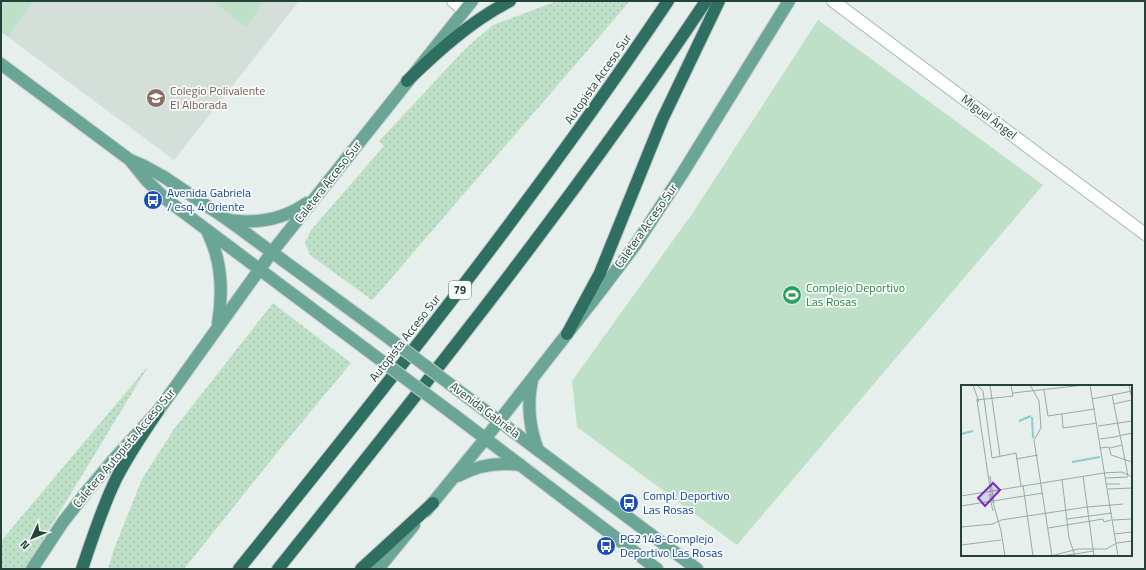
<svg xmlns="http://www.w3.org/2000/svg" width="1146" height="570" viewBox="0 0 1146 570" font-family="'Titillium Web',sans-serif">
	<defs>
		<pattern id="grass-dots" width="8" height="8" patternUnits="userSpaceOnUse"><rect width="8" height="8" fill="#bfe0c8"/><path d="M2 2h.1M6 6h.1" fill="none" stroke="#a4c1ad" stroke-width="1.8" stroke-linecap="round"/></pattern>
	</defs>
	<rect width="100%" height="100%" fill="#e6efeb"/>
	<polygon fill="#d4dfda" points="34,1 299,1 174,160 8,37"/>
	<g fill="url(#grass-dots)">
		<polygon points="557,1 630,1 376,296 372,300 310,255 305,243 311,230 384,146 379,141 467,47 493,25"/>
		<polygon points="273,303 351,363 288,439 184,569 108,569 114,549 142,479 174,429"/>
		<polygon points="149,365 25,569 1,569 1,541"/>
	</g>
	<g fill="#bfe0c8">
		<polygon points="1,1 34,1 8,37 1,32"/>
		<polygon points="212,1 257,1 262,5 246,27"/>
		<polygon points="818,20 1043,185 737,545 577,427 572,381 692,214"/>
	</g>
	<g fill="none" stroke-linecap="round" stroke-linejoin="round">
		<defs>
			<g id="minor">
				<polyline points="453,1 464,10"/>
				<polyline points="833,1 1145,234"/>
			</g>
			<g id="major">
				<polyline points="1,64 130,160 142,165 164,177 228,220 382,333"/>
				<polyline points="130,160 147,181 167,200 367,350"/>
				<path d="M228 220C256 224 284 219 307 203"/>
				<path d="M208 233C222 261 223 293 218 324"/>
				<path d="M532 380C527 404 529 427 538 450"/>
				<polyline points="467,397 697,569"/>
				<polyline points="453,414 657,569"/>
				<path d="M458 476C477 465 498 462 520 465"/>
				<polyline points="426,511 485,439 602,289 636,244 682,174 789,1"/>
				<polyline points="32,569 63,522 88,490 114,459 158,411 272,252 472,1"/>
				<polyline points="378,569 414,525"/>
			</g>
			<g id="highway">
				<path d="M407 81C438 51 471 21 510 1"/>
				<polyline points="567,334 600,273 662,120 719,1"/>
				<path d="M82 569C92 539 102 508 116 479 128 455 143 433 158 411"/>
				<path d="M239 569C388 384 536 198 668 1"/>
				<path d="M278 569C426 384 574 199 706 1"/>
				<polyline points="361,569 433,503"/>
			</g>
		</defs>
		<use href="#minor" stroke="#a8b8b2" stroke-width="14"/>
		<use href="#major" stroke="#c2cac8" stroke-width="14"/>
		<use href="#highway" stroke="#c2cac8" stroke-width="14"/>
		<use href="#minor" stroke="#fff" stroke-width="12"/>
		<use href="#major" stroke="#6aa596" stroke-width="12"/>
		<use href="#highway" stroke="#2f6f62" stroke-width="12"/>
		<defs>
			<g id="major-bridge">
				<polyline points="382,333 467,397"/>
				<polyline points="367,350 453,414"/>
			</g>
		</defs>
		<use href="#major-bridge" stroke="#c2cac8" stroke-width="14" stroke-linecap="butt"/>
		<use href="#major-bridge" stroke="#6aa596" stroke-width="12"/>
	</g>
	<defs>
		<symbol id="school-disc" viewBox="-11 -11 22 22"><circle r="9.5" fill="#8d6e63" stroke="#f7fbf9"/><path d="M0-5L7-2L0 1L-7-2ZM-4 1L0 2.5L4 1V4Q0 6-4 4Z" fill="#fff"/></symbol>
		<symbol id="bus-disc" viewBox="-11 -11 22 22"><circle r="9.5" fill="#1a4fb4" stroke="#f7fbf9"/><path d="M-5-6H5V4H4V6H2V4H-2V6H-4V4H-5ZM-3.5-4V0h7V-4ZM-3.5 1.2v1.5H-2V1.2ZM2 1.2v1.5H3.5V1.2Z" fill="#fff"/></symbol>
		<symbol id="stadium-disc" viewBox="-11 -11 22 22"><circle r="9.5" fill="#2e9e5b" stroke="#f7fbf9"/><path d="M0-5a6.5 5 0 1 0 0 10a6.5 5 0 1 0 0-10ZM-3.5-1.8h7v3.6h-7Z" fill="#fff"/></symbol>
	</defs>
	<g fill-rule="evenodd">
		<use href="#school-disc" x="145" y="87" width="22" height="22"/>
		<use href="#bus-disc" x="142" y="189" width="22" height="22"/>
		<use href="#stadium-disc" x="781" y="284" width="22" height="22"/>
		<use href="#bus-disc" x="618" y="492" width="22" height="22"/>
		<use href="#bus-disc" x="595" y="535" width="22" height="22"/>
	</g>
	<g text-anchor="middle" stroke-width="3.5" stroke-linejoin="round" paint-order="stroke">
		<rect fill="#f7fbf9" stroke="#637a73" stroke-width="1" x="449" y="281" width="22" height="18" rx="3"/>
		<g font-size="11" font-weight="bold" fill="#24423a">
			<text x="460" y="294">79</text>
		</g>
		<g font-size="12" fill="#24423a" stroke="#f7fbf9">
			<text transform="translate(598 79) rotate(-55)" y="4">Autopista Acceso Sur</text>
			<text transform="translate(989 117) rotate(37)" y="4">Miguel Ángel</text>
			<text transform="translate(328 182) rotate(-52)" y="4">Caletera Acceso Sur</text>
			<text transform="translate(646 226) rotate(-55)" y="4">Caletera Acceso Sur</text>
			<text transform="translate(405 338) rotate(-52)" y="4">Autopista Acceso Sur</text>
			<text transform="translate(485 410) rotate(37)" y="4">Avenida Gabriela</text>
			<text transform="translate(124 448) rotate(-50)" y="4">Caletera Autopista Acceso Sur</text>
		</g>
		<g font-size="12" fill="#785e54" stroke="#f7fbf9" text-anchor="start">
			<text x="170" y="95">Colegio Polivalente<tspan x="170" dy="14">El Alborada</tspan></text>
		</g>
		<g font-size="12" fill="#164399" stroke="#f7fbf9" text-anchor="start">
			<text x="167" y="197">Avenida Gabriela<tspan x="167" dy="14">/ esq. 4 Oriente</tspan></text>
			<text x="643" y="500">Compl. Deportivo<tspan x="643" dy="14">Las Rosas</tspan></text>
			<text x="620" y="543">PG2148-Complejo<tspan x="620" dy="14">Deportivo Las Rosas</tspan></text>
		</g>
		<g font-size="12" fill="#27864d" stroke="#f7fbf9" text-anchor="start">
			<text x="806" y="292">Complejo Deportivo<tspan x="806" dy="14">Las Rosas</tspan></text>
		</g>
	</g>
	<g transform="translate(961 385)">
		<rect width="171" height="171" fill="#e6efeb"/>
		<path fill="none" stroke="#8ec9d4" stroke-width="2" d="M71 32 72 53M58 36 70 31M0 49 12 46M111 77 139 72"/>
		<path fill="none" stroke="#98aaa4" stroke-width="1" d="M12 0 18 17M16 0 22 6 31 73 55 68 60 101M29 0 39 71M69 0 78 16 80 43 73 55 91 171M129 0 157 171M168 0 171 14M83 5 87 31 134 24M52 8 123 0M151 10 164 75M131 14 171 6M15 15 52 11 50 0M16 15 30 110 40 146 44 171M152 19 171 15M101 29 102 43 136 38M137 41 171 36M153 52 171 48M139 54 153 52M139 63 148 62 150 70 171 77M149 63 161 60M55 74 77 70M164 75 167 91M29 91 33 118M122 91 133 171M145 93 167 92M101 94 108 153 114 171M145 99H159M62 100 72 171M147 104 171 103M28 109 32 126M0 111 143 88 161 87 171 92M0 121 82 108M126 122 162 119M106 134 151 128M152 135 171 134M0 142 32 139 40 135 126 122M87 143 142 134 143 137 150 135M153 149 171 147M0 160 40 155M90 171 117 164H145L156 158 171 156M100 171 133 166"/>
		<path fill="#7b2cbf" fill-opacity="0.15" stroke="#7b2cbf" stroke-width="2" d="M32 98 39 105 24 121 17 113Z"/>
		<rect width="171" height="171" fill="none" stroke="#24423a" stroke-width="2"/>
	</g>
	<rect width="1146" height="570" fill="none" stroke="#24423a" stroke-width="4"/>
	<g transform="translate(32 538) rotate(226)" stroke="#f7fbf9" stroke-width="3" paint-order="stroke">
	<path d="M0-3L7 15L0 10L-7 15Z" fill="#24423a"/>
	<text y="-6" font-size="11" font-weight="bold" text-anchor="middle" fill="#24423a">N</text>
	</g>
</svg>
